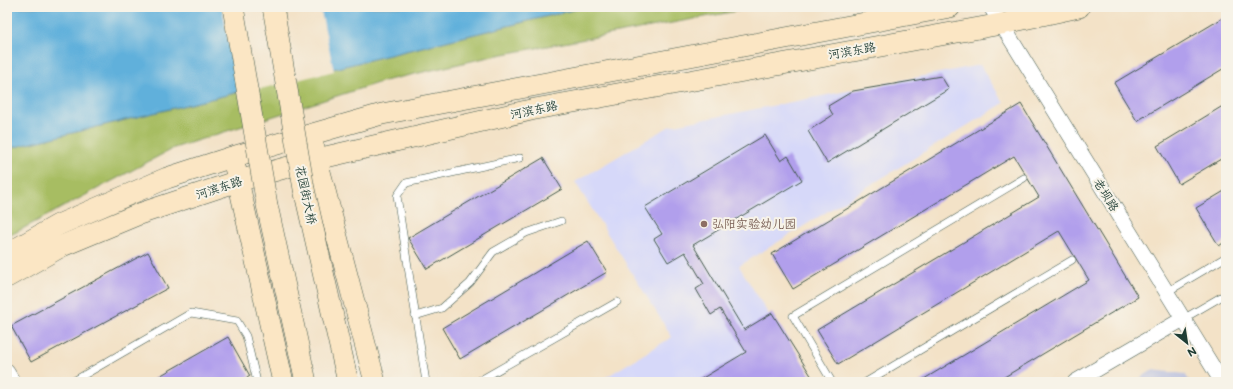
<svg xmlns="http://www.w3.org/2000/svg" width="1233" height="389" viewBox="0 0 1233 389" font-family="'Balsamiq Sans','LXGW WenKai TC',sans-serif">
	<rect width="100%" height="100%" fill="#f7f3e8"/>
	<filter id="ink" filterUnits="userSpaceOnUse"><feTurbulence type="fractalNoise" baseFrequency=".025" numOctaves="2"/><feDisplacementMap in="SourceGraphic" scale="8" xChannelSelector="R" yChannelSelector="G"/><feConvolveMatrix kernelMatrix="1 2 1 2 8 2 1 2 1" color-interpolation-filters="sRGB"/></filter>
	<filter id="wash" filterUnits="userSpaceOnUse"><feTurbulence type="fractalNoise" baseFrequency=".012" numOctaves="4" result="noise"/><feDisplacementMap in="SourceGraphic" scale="16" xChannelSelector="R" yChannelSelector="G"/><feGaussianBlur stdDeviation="0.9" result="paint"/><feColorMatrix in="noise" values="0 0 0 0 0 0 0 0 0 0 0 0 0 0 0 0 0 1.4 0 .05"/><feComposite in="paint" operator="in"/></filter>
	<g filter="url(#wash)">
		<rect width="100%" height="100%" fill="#f3e2c7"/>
		<polygon fill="#d6d8f9" points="980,65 1004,103 739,266 810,382 598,382 672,337 575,182 670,126"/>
		<polygon fill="#bec3de" points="1153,370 1185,374 1190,382 1134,382"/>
		<polygon fill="#a7bd62" stroke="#637d4b" points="585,7 759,7 498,55 384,81 174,148 7,237 7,149"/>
		<polygon fill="#61b0db" stroke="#407688" points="7,7 585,7 7,149"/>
		<polygon fill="#f3e2c7" points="222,7 320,7 334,71 239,94"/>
		<g id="blocks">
			<g fill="#b19fec">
				<polygon points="1226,16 1226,67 1137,121 1114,83"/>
				<polygon points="941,76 949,89 827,163 808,131 833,115 828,106 853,91"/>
				<polygon points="1021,104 1138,297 996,382 919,382 1089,280 1059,231 838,364 817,330 1039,197 1014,156 793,289 772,254"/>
				<polygon points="1226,104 1226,156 1179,184 1157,146"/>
				<polygon points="765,135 781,161 788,156 802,180 693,245 744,330 772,313 815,382 696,382 746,352 720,309 711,315 696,289 704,284 685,252 668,262 654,239 662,234 645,207"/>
				<polygon points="543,158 562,189 427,269 408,238"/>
				<polygon points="1226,190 1226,241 1219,246 1196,208"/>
				<polygon points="588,241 607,272 460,359 442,328"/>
				<polygon points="148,252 168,288 31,362 11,326"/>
				<polygon points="228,337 250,376 241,382 149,382"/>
			</g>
		</g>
	</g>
	<g filter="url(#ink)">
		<use href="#blocks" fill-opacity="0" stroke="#3f564a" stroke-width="1"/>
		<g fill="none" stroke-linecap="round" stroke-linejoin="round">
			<defs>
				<g id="lane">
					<polyline points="1167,292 1226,257"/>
					<polyline points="415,316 442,308 470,283 493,252 526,233 561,221"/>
					<polyline points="1183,319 1226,294"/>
					<polyline points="72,382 191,313 237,321 246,336 257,382"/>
					<polyline points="426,382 397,196 406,183 520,158"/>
					<polyline points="477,382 617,302"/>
					<polyline points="832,382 793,316 1024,178"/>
					<polyline points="866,382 1072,260"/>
				</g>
				<g id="street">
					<polyline points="991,7 1222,382"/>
					<polyline points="7,372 13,382"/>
					<polyline points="1075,382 1152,337 1183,319"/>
				</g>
				<g id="secondary">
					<polyline points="313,145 375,382"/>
					<polyline points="235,167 283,382"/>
					<polyline points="7,254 58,225 167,178 232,157 382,114 950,7"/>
					<polyline points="7,277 62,246 139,214 238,181 317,159 535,109 1001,24 1079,7"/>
				</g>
			</defs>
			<use href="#lane" stroke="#3f564a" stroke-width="8"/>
			<use href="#street" stroke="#3f564a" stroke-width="16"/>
			<use href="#secondary" stroke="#3f564a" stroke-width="22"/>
			<use href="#lane" stroke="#fff" stroke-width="7"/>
			<use href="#street" stroke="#fff" stroke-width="15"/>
			<use href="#secondary" stroke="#fbe6c4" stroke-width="21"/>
			<defs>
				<g id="secondary-bridge">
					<polyline points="233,7 267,205 306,382"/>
					<polyline points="273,7 304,189 348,382"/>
				</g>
			</defs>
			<use href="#secondary-bridge" stroke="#3f564a" stroke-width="22" stroke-linecap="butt"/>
			<use href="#secondary-bridge" stroke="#fbe6c4" stroke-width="21"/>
		</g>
	</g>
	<circle fill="#8d6e63" stroke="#f7f3e8" stroke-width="1.5" cx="704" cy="224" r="4"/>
	<g text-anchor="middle" stroke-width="4" stroke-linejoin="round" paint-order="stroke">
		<g font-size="12" fill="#1f3d34" stroke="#f7f3e8">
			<text transform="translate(852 51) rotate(-10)" y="4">河滨东路</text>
			<text transform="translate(534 110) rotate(-12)" y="4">河滨东路</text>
			<text transform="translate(219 188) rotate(-18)" y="4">河滨东路</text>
			<text transform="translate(306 195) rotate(78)" y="4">花园街大桥</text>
			<text transform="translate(1106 195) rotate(58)" y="4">老坝路</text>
		</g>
		<g font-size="12" fill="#785e54" stroke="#f7f3e8" text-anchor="start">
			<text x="712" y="228">弘阳实验幼儿园</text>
		</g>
	</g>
	<rect width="1233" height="389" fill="none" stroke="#f7f3e8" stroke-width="24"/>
	<g transform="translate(1187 343) rotate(150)" stroke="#f7f3e8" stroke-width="3" paint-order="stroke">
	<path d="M0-3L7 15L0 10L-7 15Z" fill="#1f3d34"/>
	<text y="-6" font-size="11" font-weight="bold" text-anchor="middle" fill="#1f3d34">N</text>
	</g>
</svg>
